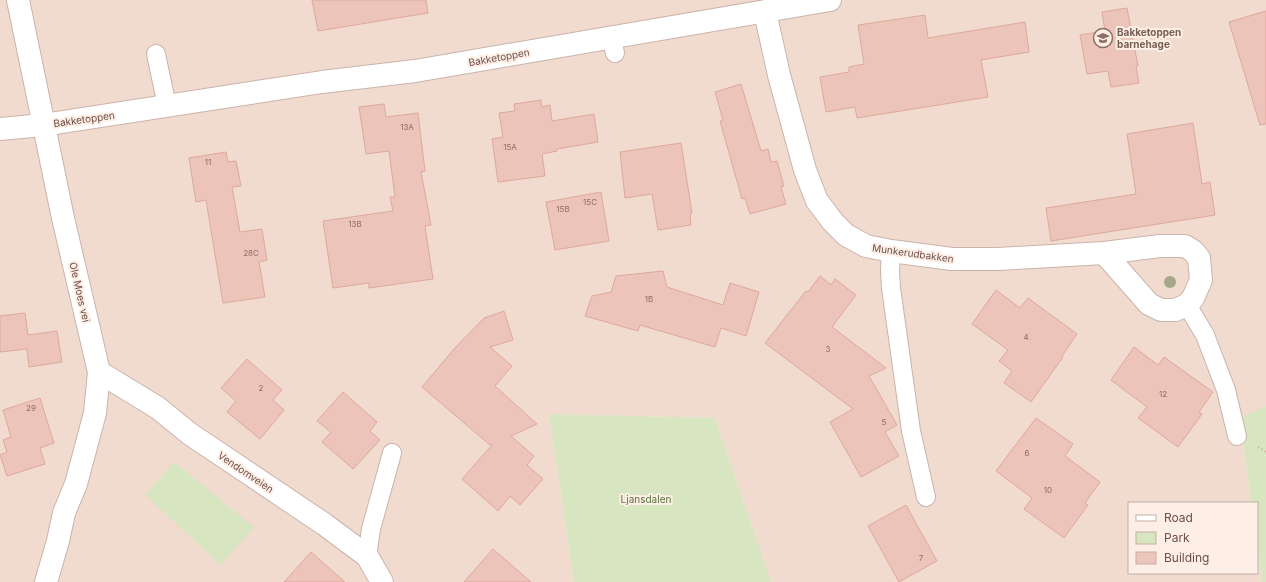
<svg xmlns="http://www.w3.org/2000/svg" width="1266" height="582" viewBox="0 0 1266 582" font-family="Inter,sans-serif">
	<rect width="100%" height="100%" fill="#faebe0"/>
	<polygon fill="#f1dbcf" points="0,0 1266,0 1266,406 1240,419 1251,503 1129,503 1129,573 1257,573 1257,544 1262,582 771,582 715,418 549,414 574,582 0,582"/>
	<g fill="#d7e5c0">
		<polygon points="1266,406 1266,582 1262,582 1257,544 1257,503 1251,503 1240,418"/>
		<polygon points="549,414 715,418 771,582 574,582"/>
		<polygon points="174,462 254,527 221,565 145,495"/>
	</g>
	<g fill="#edc4ba" stroke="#dea89c">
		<polygon points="312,0 426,0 428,13 318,31"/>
		<polygon points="1127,8 1138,66 1136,66 1139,83 1111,87 1108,71 1087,74 1080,35 1105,31 1102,12"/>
		<polygon points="1266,11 1266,124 1260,125 1229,22"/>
		<polygon points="925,15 928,38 1025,22 1029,52 981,60 988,97 857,118 855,107 826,112 820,77 849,72 849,67 864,64 858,25"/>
		<polygon points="741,84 761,151 768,149 771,162 777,161 784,186 781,187 786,204 750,214 745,198 742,199 720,121 723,120 715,92"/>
		<polygon points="541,100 542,107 550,105 552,121 594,114 598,142 557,149 557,151 542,154 545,176 498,182 492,139 503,137 499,113 515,111 514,104"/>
		<polygon points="384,104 386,117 418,113 425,171 421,172 431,225 425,226 433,279 369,288 369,283 333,288 323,221 393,211 390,197 395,197 389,151 366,154 359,107"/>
		<polygon points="1193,123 1202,184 1210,182 1215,215 1051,241 1046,208 1136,194 1127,134"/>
		<polygon points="681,143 692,213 690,214 691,225 658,230 652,194 625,198 620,152"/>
		<polygon points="226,152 228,162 236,161 241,186 232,187 240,232 262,229 267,260 259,262 265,297 223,303 206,200 196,202 189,158"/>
		<polygon points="601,192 609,241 555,250 546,202"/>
		<polygon points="663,271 667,287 723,305 730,283 759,292 746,336 721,328 715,347 640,325 638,331 585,316 592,296 611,292 616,276"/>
		<polygon points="820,276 831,285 835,279 856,295 832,327 886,368 869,376 897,425 885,432 899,456 861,477 830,422 853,409 765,343 806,291 808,292"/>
		<polygon points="996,290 1020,308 1028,298 1077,334 1062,356 1063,357 1031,402 1004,383 1012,371 999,361 1008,350 972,324"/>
		<polygon points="504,311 513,340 490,347 512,366 495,386 537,424 511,436 534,456 527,465 543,479 520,505 510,496 498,511 462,479 492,445 490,445 422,387 454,349 484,318"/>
		<polygon points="25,313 28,335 57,331 62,362 29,367 27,349 0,352 0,316"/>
		<polygon points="1134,347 1158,365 1164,357 1213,392 1199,412 1202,414 1178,447 1138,418 1147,407 1111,380"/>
		<polygon points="247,359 282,390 273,400 284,410 260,439 227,412 236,401 221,388"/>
		<polygon points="343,392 377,422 370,431 380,440 353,469 322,442 331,432 317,421"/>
		<polygon points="40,398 54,443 40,448 45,464 7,476 0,455 7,452 3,440 11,437 3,410"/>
		<polygon points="1036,418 1073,444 1065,456 1100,482 1085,503 1088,505 1064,538 1024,509 1032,498 996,471"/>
		<polygon points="906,505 937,561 899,582 868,526"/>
		<polygon points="493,549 531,582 464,582"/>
		<polygon points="311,552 345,582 284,582"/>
	</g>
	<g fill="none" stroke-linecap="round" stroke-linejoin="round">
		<defs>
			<g id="lane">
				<polyline points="611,37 615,53"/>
				<polyline points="156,54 167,106"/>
				<polyline points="891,251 890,271 891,288 911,431 926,497"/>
				<polyline points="1187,305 1205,335 1226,390 1237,436"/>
				<polyline points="367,556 371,529 392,453"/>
			</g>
			<g id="street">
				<polyline points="18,0 63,218 99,372 95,413 76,484 64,513 58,541 46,582"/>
				<polyline points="765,12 779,75 805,170 817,201 833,222 846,235 866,246 891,251 952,259 998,259 1104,253 1160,246 1185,246 1193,251 1199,258 1201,280 1193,298 1187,305 1175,310 1161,310 1149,304 1104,253"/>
				<polyline points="0,129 43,125 322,82 415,71 830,0"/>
				<polyline points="99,372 158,408 190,434 324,524 367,556 382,582"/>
			</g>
		</defs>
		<use href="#lane" stroke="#cbb3ab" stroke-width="20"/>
		<use href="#street" stroke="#cbb3ab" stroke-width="24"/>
		<polyline stroke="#d1a89e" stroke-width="2.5" stroke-dasharray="1 3" stroke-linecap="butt" points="1258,447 1266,452"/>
		<use href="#lane" stroke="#fff" stroke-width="18"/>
		<use href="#street" stroke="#fff" stroke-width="22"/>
	</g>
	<circle fill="#a3a989" cx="1170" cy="282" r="6"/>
	<defs>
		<symbol id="school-ring" viewBox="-11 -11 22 22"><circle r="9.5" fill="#fdefe5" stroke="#8d6e63" stroke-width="1.5"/><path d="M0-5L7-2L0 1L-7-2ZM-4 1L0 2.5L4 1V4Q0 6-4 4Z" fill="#8d6e63"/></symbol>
	</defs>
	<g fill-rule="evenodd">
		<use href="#school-ring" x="1092" y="27" width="22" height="22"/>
	</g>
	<g text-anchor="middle" stroke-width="4" stroke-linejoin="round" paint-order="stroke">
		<g font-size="8" fill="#8e6c66">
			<text x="407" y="130">13A</text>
			<text x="510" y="150">15A</text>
			<text x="208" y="165">11</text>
			<text x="590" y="205">15C</text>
			<text x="563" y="212">15B</text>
			<text x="355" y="227">13B</text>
			<text x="251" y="256">28C</text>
			<text x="649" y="302">1B</text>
			<text x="1026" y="340">4</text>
			<text x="828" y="352">3</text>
			<text x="261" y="391">2</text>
			<text x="1163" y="397">12</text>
			<text x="31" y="411">29</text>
			<text x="884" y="425">5</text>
			<text x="1027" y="456">6</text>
			<text x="1048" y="493">10</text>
			<text x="921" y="561">7</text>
		</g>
		<g font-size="10" font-weight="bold" fill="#785e54" stroke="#fdefe5" text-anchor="start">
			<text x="1117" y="36">Bakketoppen<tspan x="1117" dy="12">barnehage</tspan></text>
		</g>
		<g font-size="10" fill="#6e4f4a" stroke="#fdefe5">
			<text transform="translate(499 57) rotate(-10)" y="4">Bakketoppen</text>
			<text transform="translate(84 119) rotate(-8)" y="4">Bakketoppen</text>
			<text transform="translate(913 253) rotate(8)" y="4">Munkerudbakken</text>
			<text transform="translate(80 292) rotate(77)" y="4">Ole Moes vei</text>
			<text transform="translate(246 472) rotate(34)" y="4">Vendomveien</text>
		</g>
		<g font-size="10" fill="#5b7342" stroke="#fdefe5">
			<text x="646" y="503">Ljansdalen</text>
		</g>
	</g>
	<rect x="1128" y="502" width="130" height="72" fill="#fdefe5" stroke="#c4afa7"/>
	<rect x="1136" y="515" width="20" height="6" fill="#ffffff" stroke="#c4afa7"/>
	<text x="1164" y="522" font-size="12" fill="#6e4f4a">Road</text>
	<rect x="1136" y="532" width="20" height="12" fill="#d7e5c0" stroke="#c4afa7"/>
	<text x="1164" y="542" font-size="12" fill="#6e4f4a">Park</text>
	<rect x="1136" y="552" width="20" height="12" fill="#edc4ba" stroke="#c4afa7"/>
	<text x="1164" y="562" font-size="12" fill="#6e4f4a">Building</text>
</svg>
